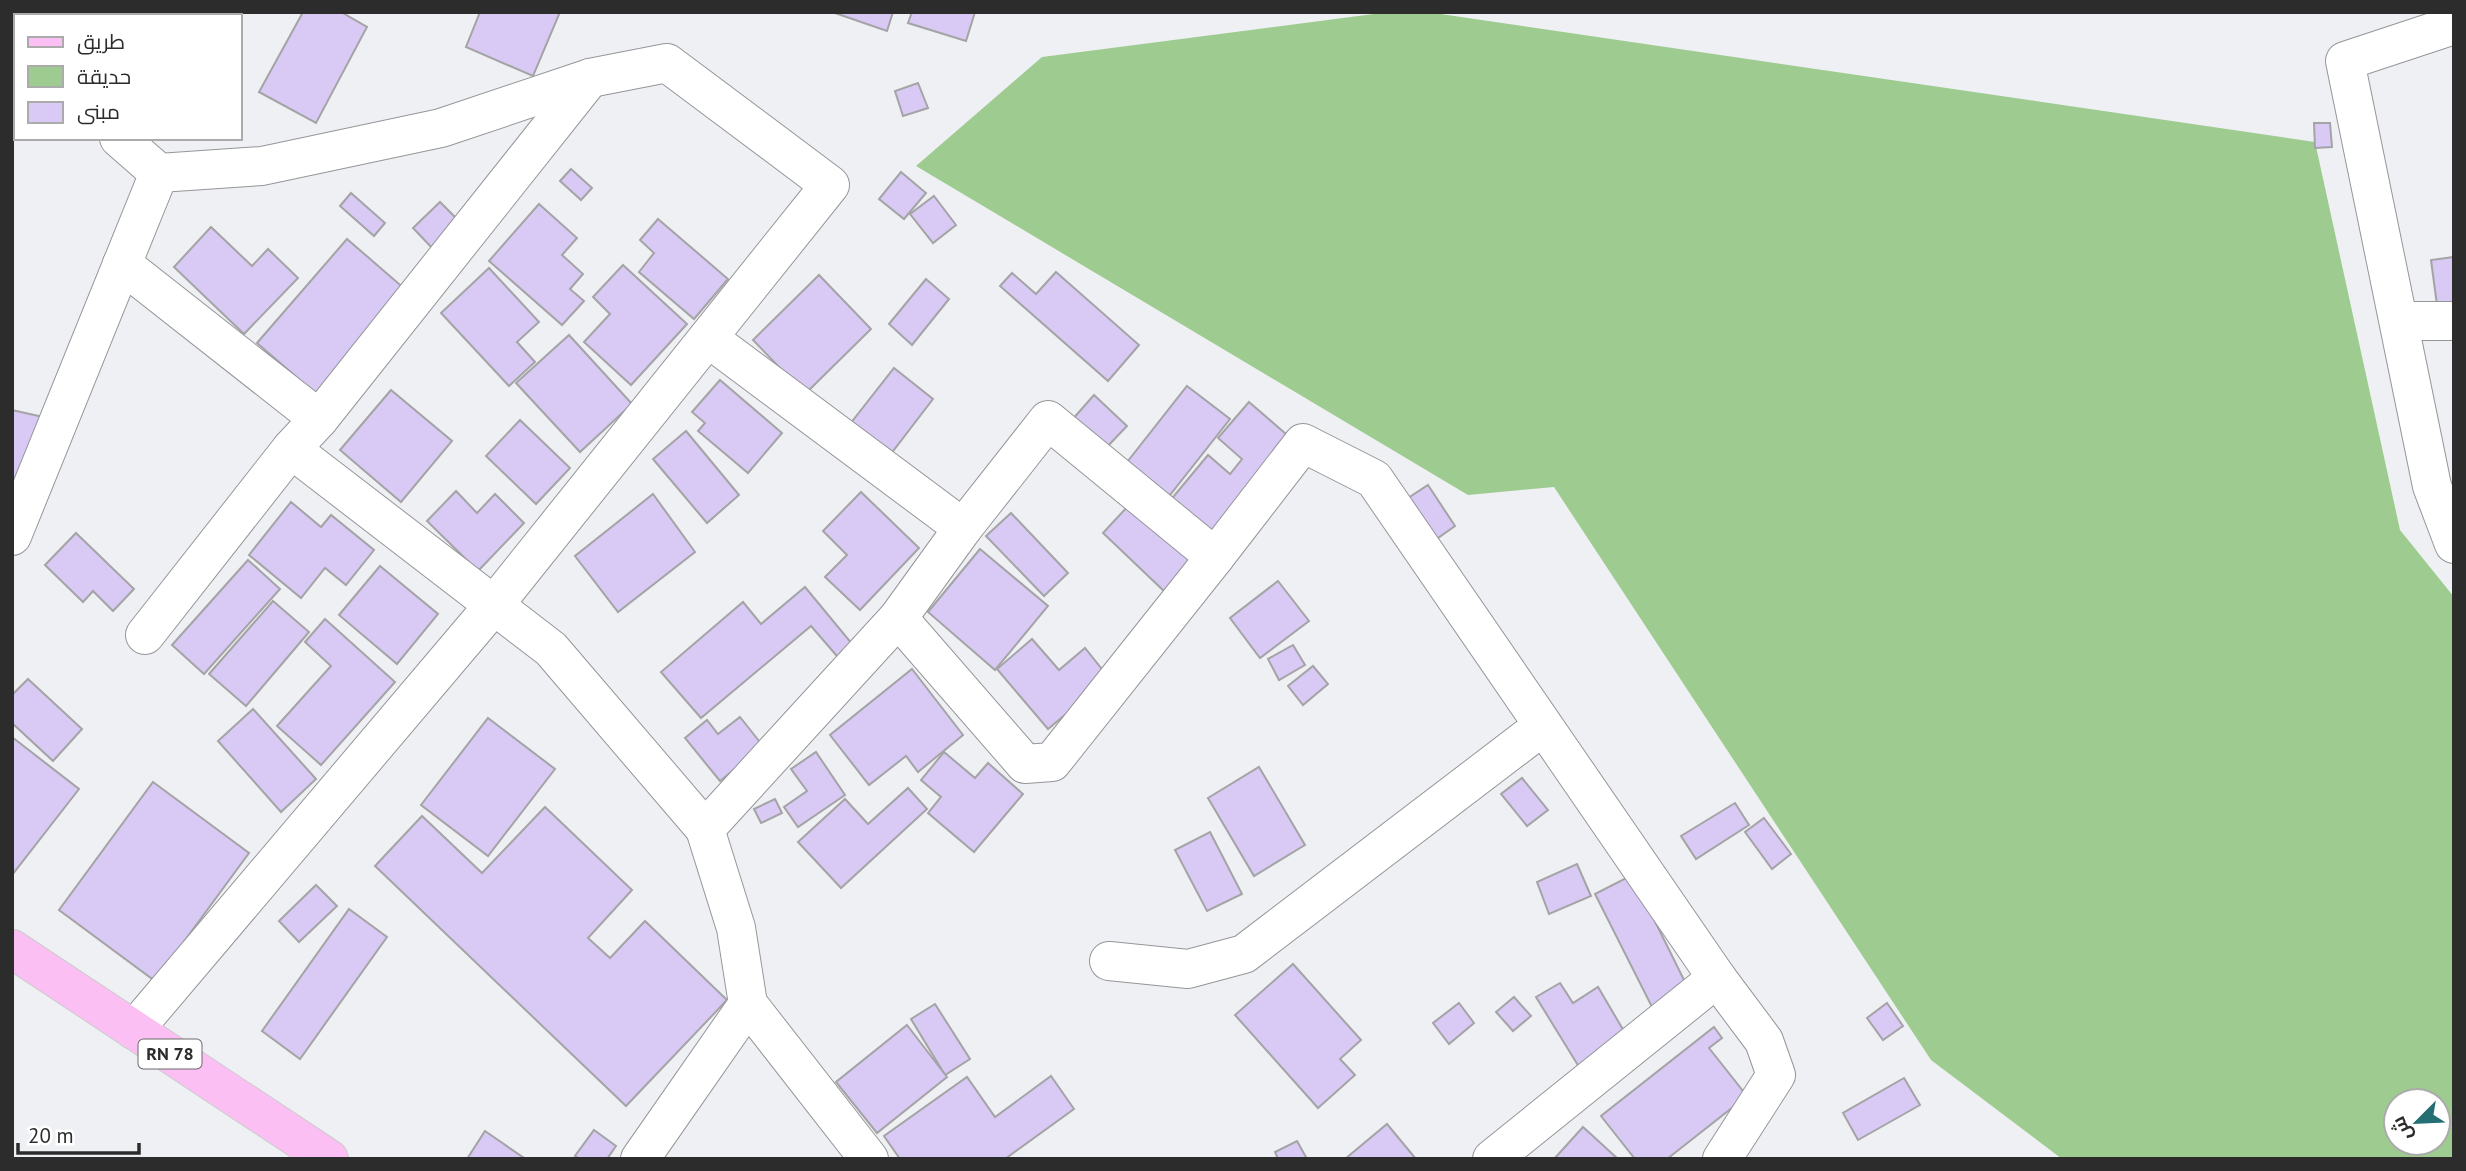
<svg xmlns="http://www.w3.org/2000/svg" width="2466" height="1171" viewBox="0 0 2466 1171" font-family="'PT Sans',Cairo,sans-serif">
	<rect width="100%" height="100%" fill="#eff0f3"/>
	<path fill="#9ecb90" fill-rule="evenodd" d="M1389 12H1427L2315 142 2400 530 2454 597V1159H2062L1931 1060 1554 487 1468 495 916 166 1042 57ZM2396 1101H2438V1143H2396Z"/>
	<g fill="#d8caf4" stroke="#a4a3a6" stroke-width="2">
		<polygon points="134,12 195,12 200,16 132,16"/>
		<polygon points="303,12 341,12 367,27 316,123 259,92"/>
		<polygon points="480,12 560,12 533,76 466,47"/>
		<polygon points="832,12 893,12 887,31"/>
		<polygon points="912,12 975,12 966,41 908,23"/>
		<polygon points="918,83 928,108 903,116 895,91"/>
		<polygon points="2314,123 2330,123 2332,147 2315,148"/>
		<polygon points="571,169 592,188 581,200 560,181"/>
		<polygon points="901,172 926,193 904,219 879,199"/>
		<polygon points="351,193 385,223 374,236 340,206"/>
		<polygon points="934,196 956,225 933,243 910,214"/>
		<polygon points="440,202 462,224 435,251 413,228"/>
		<polygon points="539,204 577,238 562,255 583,274 570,289 584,301 562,325 489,261"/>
		<polygon points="658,219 728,279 694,319 639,272 654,253 640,240"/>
		<polygon points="211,227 252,266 268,249 298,278 244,334 174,267"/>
		<polygon points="347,239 406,290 316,394 257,343"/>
		<polygon points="2454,257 2454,302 2437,305 2431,260"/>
		<polygon points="623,265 687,324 631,385 584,342 610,314 593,297"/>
		<polygon points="489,268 539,322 517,342 535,362 509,386 441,313"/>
		<polygon points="1056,272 1139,345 1108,381 1000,286 1012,273 1036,294"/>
		<polygon points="819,275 871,329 805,394 753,340"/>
		<polygon points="926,279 949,299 912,345 889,324"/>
		<polygon points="569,335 632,404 580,452 516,383"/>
		<polygon points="894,368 933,399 890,455 850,424"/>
		<polygon points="720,380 782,433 748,473 698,431 705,423 692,412"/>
		<polygon points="1187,386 1230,419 1166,500 1124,466"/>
		<polygon points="391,390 452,441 401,502 340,450"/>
		<polygon points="1094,395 1127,426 1103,451 1071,421"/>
		<polygon points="1249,402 1293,440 1210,538 1169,502 1208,455 1230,474 1242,459 1218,438"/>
		<polygon points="12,410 43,417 12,497"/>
		<polygon points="520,420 570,468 536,504 486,456"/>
		<polygon points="686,431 739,495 707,523 653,459"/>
		<polygon points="1428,485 1455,526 1428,545 1399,504"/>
		<polygon points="456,491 477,513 495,494 524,523 478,571 427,521"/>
		<polygon points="861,492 919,548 860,610 825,577 847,555 823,531"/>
		<polygon points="653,494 695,552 618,612 575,556"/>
		<polygon points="291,502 321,527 331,515 374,550 346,585 325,568 301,598 249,555"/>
		<polygon points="1129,505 1192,563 1165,592 1103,533"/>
		<polygon points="1011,513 1068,573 1044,596 986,536"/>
		<polygon points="76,533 134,589 113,611 93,591 83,602 45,565"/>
		<polygon points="980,549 1048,606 995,670 928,612"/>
		<polygon points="248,560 280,589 204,674 172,645"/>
		<polygon points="380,566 438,614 397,664 339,615"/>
		<polygon points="1278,581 1309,621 1260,658 1230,618"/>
		<polygon points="805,587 858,651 843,663 811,626 701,718 661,672 743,602 761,624"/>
		<polygon points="273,601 309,632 246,706 209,674"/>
		<polygon points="325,619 395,682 321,765 277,726 331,666 305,642"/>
		<polygon points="1032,639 1059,670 1085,648 1109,678 1048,729 997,669"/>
		<polygon points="1293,645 1305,665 1279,680 1268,659"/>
		<polygon points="1313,666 1328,684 1303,705 1288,686"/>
		<polygon points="912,669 963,735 918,772 906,756 869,785 830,735"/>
		<polygon points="28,679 82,729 53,761 12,723 12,695"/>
		<polygon points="253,709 316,779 281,812 218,741"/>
		<polygon points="740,717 763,746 720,781 685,738 707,720 718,734"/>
		<polygon points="488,718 555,769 488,856 421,805"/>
		<polygon points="12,737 79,789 12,875"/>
		<polygon points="816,752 845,795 798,827 784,807 807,791 791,769"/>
		<polygon points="944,752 975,778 988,763 1023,794 974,852 928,813 941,797 921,780"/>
		<polygon points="1259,767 1305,845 1254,876 1208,798"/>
		<polygon points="1522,778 1548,810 1527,826 1501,794"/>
		<polygon points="153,782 249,853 155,981 59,910"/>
		<polygon points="908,788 927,809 841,888 798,842 845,799 868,824"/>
		<polygon points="775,799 782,813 761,823 754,809"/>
		<polygon points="1735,803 1749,825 1696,859 1681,836"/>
		<polygon points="545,807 632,890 588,938 610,958 645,921 727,1000 626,1106 375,866 422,816 482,873"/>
		<polygon points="1764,818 1791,854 1772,869 1745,832"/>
		<polygon points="1210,832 1242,894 1207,911 1175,850"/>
		<polygon points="1577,864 1591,896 1549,914 1537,882"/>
		<polygon points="1632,875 1689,990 1653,1009 1595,894"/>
		<polygon points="316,885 337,906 299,942 279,921"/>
		<polygon points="349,909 387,937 300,1059 262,1031"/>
		<polygon points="1293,964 1361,1040 1340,1059 1355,1075 1318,1108 1235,1015"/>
		<polygon points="1560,983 1573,1003 1598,987 1628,1038 1579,1067 1536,997"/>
		<polygon points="1514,997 1531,1016 1513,1031 1496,1012"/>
		<polygon points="1459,1003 1474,1023 1449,1044 1433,1023"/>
		<polygon points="1887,1003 1903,1026 1883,1040 1867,1018"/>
		<polygon points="935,1004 970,1059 945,1075 911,1019"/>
		<polygon points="907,1025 947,1077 877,1133 836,1082"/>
		<polygon points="1714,1027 1722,1038 1709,1048 1747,1096 1667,1159 1635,1159 1601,1116"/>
		<polygon points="1051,1076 1074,1109 1005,1159 900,1159 884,1136 967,1077 995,1117"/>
		<polygon points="1904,1078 1920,1105 1858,1140 1843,1113"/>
		<polygon points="1387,1124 1416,1159 1345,1159"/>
		<polygon points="1583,1127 1618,1159 1554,1159"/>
		<polygon points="594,1130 616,1146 607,1159 580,1159 575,1156"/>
		<polygon points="485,1131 524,1158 523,1159 467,1159"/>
		<polygon points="1297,1141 1307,1159 1278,1159 1275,1152"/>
	</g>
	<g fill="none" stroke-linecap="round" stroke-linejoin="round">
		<defs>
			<g id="minor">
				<polyline points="2454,25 2345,61 2432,486 2454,544"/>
				<polyline points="12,43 16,46"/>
				<polyline points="122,264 319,419 291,449 551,649 705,829 736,928 748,1004 640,1159"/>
				<polyline points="2399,321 2454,321"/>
				<polyline points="708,338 963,528 1048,420 1215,557 1303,443 1374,479 1717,978"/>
				<polyline points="319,419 590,78"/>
				<polyline points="12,536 159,173 119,138"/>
				<polyline points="898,618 1025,764 1052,762 1215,557"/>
				<polyline points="145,635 291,449"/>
				<polyline points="705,829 898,618 963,528"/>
				<polyline points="1109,961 1188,969 1244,954 1543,726"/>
				<polyline points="748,1004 869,1159"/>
				<polyline points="134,1030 494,605 830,185 667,63 590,78 441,128 262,166 159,173"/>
				<polyline points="1492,1159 1717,978 1764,1041 1776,1075 1722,1159"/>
			</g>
			<polyline id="primary" points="12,949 329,1159"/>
		</defs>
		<use href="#minor" stroke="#959699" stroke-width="40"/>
		<use href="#primary" stroke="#cccccd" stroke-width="40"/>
		<use href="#minor" stroke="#fff" stroke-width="38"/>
		<use href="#primary" stroke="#fcbff3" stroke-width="38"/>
	</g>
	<g text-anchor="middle" stroke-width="5" stroke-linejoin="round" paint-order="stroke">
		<rect fill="#fff" stroke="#6b6b6c" stroke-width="2" x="138.5" y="1039.5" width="63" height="29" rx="5"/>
		<g font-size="18" font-weight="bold" fill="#2c2c2d">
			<text x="170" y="1060">RN 78</text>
		</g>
	</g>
	<rect width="2466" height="1171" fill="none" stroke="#2c2c2d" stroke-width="28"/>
	<rect x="14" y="14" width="228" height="126" fill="#ffffff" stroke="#ababab" stroke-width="2"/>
	<rect x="28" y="37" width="35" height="10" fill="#fcbff3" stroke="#ababab" stroke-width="2"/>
	<text x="77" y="49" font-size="21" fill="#2c2c2d">طريق</text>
	<rect x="28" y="66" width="35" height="21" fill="#9ecb90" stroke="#ababab" stroke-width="2"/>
	<text x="77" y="84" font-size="21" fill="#2c2c2d">حديقة</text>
	<rect x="28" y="102" width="35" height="21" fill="#d8caf4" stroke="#ababab" stroke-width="2"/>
	<text x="77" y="119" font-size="21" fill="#2c2c2d">مبنى</text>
	<g transform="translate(2417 1122) rotate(246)"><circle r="33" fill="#ffffff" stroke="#ababab" stroke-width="2"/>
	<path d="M0-5L12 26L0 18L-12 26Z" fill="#246f74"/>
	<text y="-10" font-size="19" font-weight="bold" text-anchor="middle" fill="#2c2c2d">ش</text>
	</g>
	<path d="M18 1143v10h121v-10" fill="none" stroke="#2c2c2d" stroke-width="3.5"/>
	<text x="28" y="1143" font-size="21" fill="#2c2c2d" stroke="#ffffff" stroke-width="5" paint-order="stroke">20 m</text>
</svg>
